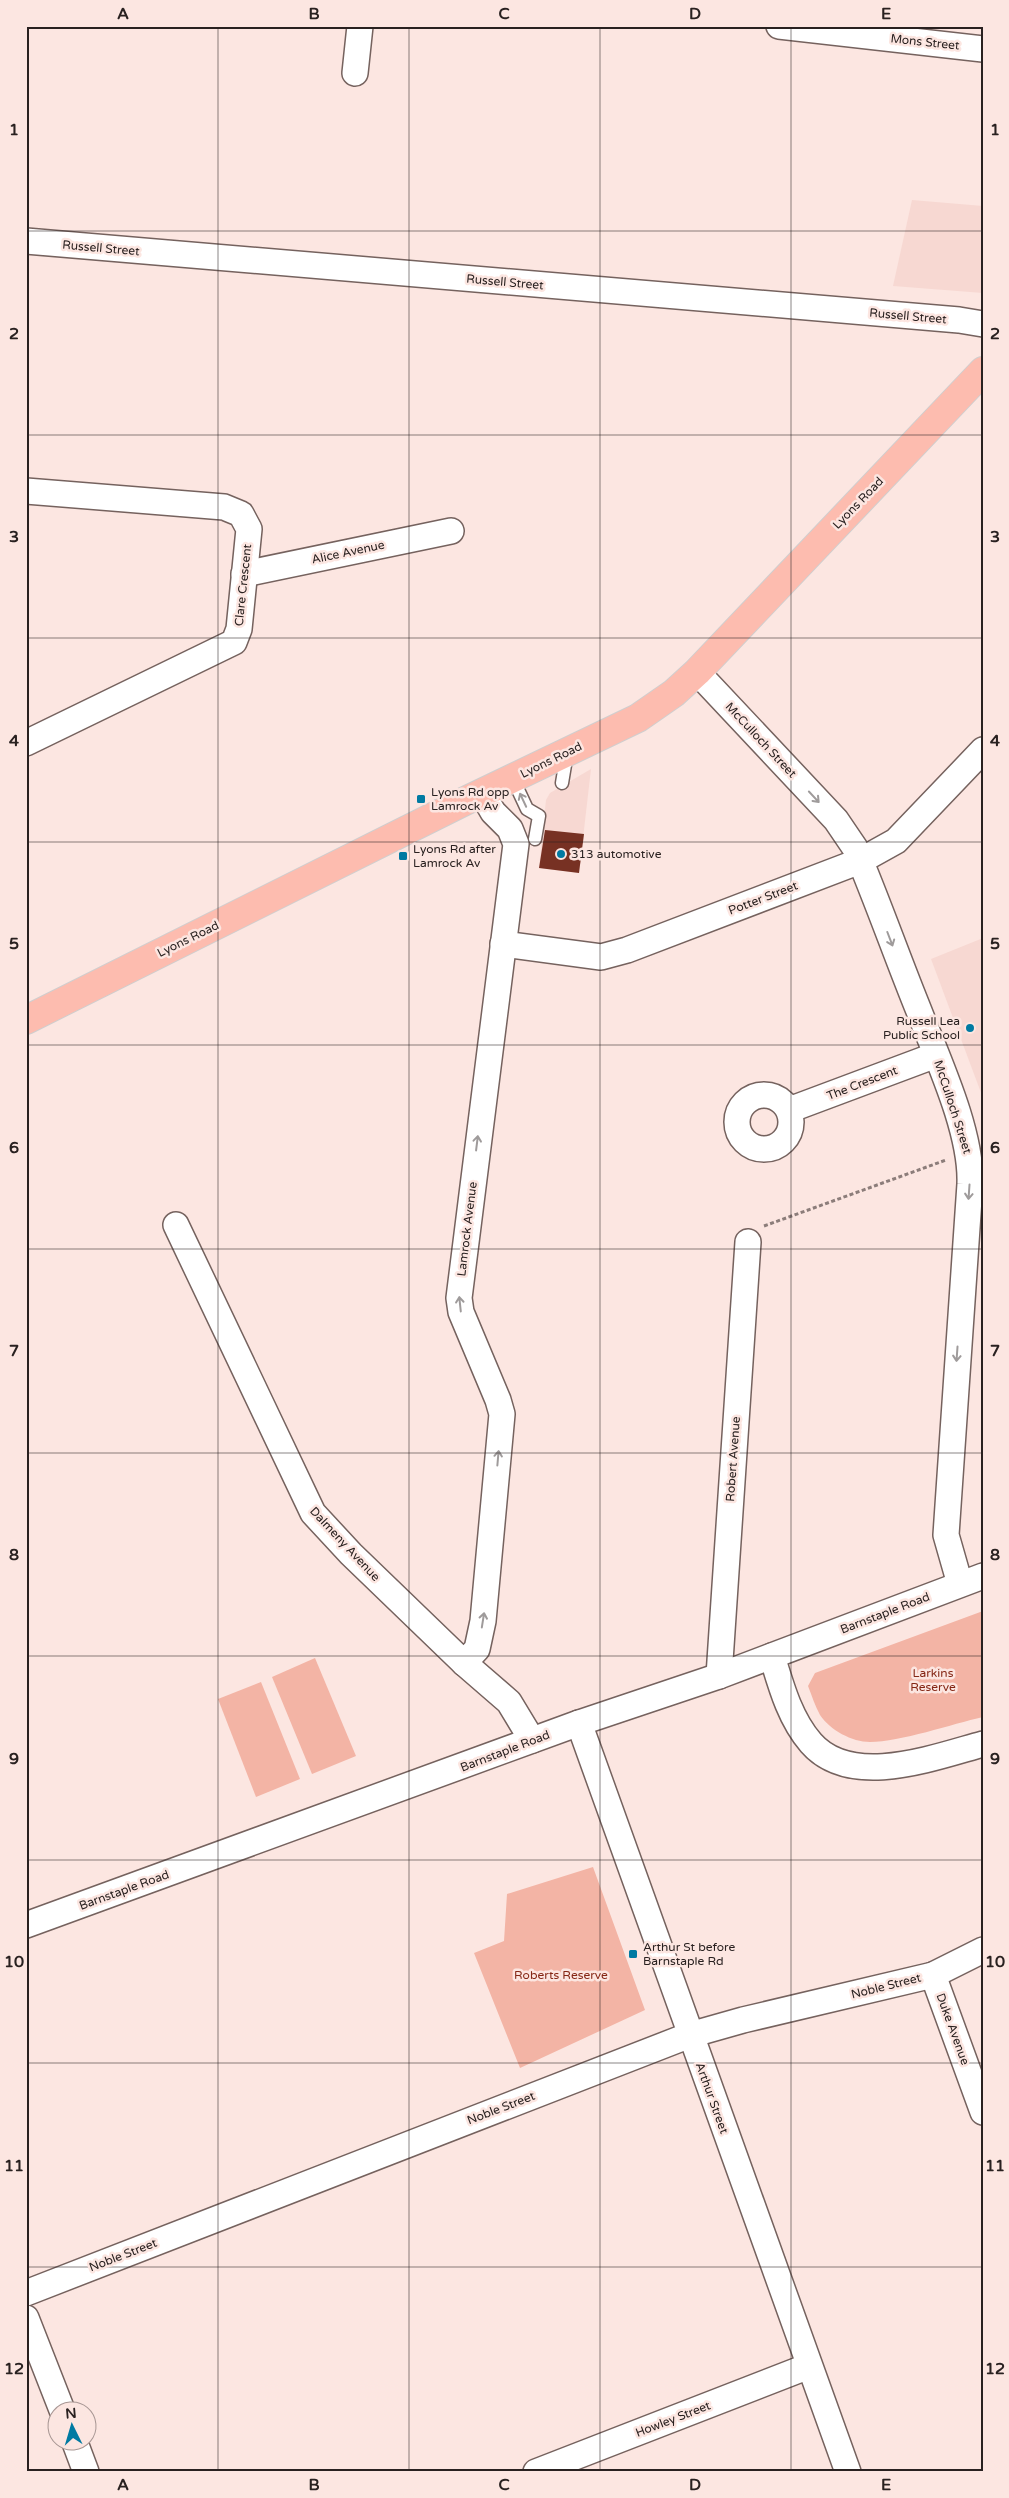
<svg xmlns="http://www.w3.org/2000/svg" width="1009" height="2498" viewBox="0 0 1009 2498" font-family="'Varela Round',sans-serif">
	<rect width="100%" height="100%" fill="#fce6e1"/>
	<g fill="#f7d8d2">
		<polygon points="912,200 983,206 983,293 893,286"/>
		<polygon points="591,769 579,873 539,868 546,800 550,793"/>
		<polygon points="983,938 983,1098 931,959"/>
	</g>
	<g fill="#f3b4a5">
		<path d="M983 1611V1717C952 1724 900 1742 870 1742 852 1742 830 1730 820 1715 815 1706 812 1696 808 1686L815 1673Z"/>
		<polygon points="315,1658 356,1756 312,1774 272,1677"/>
		<polygon points="261,1682 300,1779 256,1797 218,1699"/>
		<polygon points="593,1867 645,2010 520,2068 474,1953 504,1941 507,1894"/>
	</g>
	<polygon fill="#773123" points="545,830 584,834 579,873 539,868"/>
	<g fill="none" stroke-linecap="round" stroke-linejoin="round">
		<defs>
			<g id="lane">
				<polyline points="513,779 527,809 539,816 535,839"/>
				<polyline points="562,783 567,753"/>
			</g>
			<g id="street">
				<polyline points="779,26 983,49"/>
				<polyline points="355,73 360,26"/>
				<polyline points="26,241 959,320 983,324"/>
				<polyline points="26,491 224,507 241,514 249,529 239,629 234,642 26,743"/>
				<polyline points="244,574 451,531"/>
				<path d="M697 672 836 820 855 848C878 902 897 957 919 1011 938 1060 972 1132 970 1184L946 1535 960 1584"/>
				<polyline points="503,944 601,957 627,950 860,861 896,841 983,750"/>
				<circle cx="764" cy="1122" r="27"/>
				<polyline points="789,1110 936,1055"/>
				<polyline points="176,1225 313,1513 351,1554 464,1663 509,1702 532,1740"/>
				<path d="M772 1656C781 1686 790 1719 811 1743 851 1789 935 1757 983 1744"/>
				<polyline points="464,1663 477,1649 483,1621 502,1414 498,1400 461,1312 459,1298 516,844 510,829 493,812 482,793"/>
				<polyline points="719,1676 748,1242"/>
				<polyline points="579,1723 848,2472"/>
				<polyline points="26,1925 579,1723 719,1676 983,1576"/>
				<polyline points="933,1975 983,2112"/>
				<polyline points="26,2293 690,2035 743,2020 933,1975 983,1950"/>
				<polyline points="26,2318 62,2410"/>
				<polyline points="74,2440 86,2472"/>
				<polyline points="536,2472 809,2366"/>
			</g>
			<polyline id="primary" points="26,1020 463,802 638,718 674,693 697,672 983,371"/>
		</defs>
		<use href="#lane" stroke="#75625e" stroke-width="15"/>
		<use href="#street" stroke="#75625e" stroke-width="28"/>
		<use href="#primary" stroke="#d0cece" stroke-width="30"/>
		<polyline stroke="#8c7d7a" stroke-width="3" stroke-dasharray="4 2.5" stroke-linecap="butt" points="764,1226 946,1160"/>
		<use href="#lane" stroke="#fff" stroke-width="12"/>
		<use href="#street" stroke="#fff" stroke-width="25"/>
		<use href="#primary" stroke="#fdbcaf" stroke-width="28"/>
	</g>
	<defs><path id="oneway-shaft" d="M-6 0H5M1.5-3L5.5 0L1.5 3" fill="none" stroke-width="1.6" stroke-linecap="round" stroke-linejoin="round" transform="scale(1.25)"/></defs>
	<g stroke="#9f9b9b">
		<use href="#oneway-shaft" transform="translate(814 797) rotate(47)"/>
		<use href="#oneway-shaft" transform="translate(523 800) rotate(-115)"/>
		<use href="#oneway-shaft" transform="translate(890 939) rotate(69)"/>
		<use href="#oneway-shaft" transform="translate(477 1143) rotate(-83)"/>
		<use href="#oneway-shaft" transform="translate(969 1192) rotate(94)"/>
		<use href="#oneway-shaft" transform="translate(460 1304) rotate(-96)"/>
		<use href="#oneway-shaft" transform="translate(957 1354) rotate(94)"/>
		<use href="#oneway-shaft" transform="translate(498 1458) rotate(-85)"/>
		<use href="#oneway-shaft" transform="translate(483 1620) rotate(-81)"/>
	</g>
	<path fill="none" stroke="#292120" stroke-width="1" stroke-opacity="0.55" d="M218 26V2472M409 26V2472M600 26V2472M791 26V2472M26 231H983M26 435H983M26 638H983M26 842H983M26 1045H983M26 1249H983M26 1453H983M26 1656H983M26 1860H983M26 2063H983M26 2267H983"/>
	<g fill="#007aa2" stroke="#fce6e1" stroke-width="2">
		<rect x="416" y="794" width="10" height="10" rx="2.5"/>
		<circle cx="561" cy="854" r="5"/>
		<rect x="398" y="851" width="10" height="10" rx="2.5"/>
		<circle cx="970" cy="1028" r="5"/>
		<rect x="628" y="1949" width="10" height="10" rx="2.5"/>
	</g>
	<g text-anchor="middle" stroke-width="5" stroke-linejoin="round" paint-order="stroke">
		<g font-size="12" fill="#292120" stroke="#fce6e1">
			<text transform="translate(925 42) rotate(6)" y="4">Mons Street</text>
			<text transform="translate(101 248) rotate(5)" y="4">Russell Street</text>
			<text transform="translate(505 282) rotate(5)" y="4">Russell Street</text>
			<text transform="translate(908 316) rotate(5)" y="4">Russell Street</text>
			<text transform="translate(858 503) rotate(-46)" y="4">Lyons Road</text>
			<text transform="translate(348 552) rotate(-12)" y="4">Alice Avenue</text>
			<text transform="translate(243 585) rotate(-84)" y="4">Clare Crescent</text>
			<text transform="translate(761 740) rotate(47)" y="4">McCulloch Street</text>
			<text transform="translate(551 760) rotate(-26)" y="4">Lyons Road</text>
			<text transform="translate(763 898) rotate(-21)" y="4">Potter Street</text>
			<text transform="translate(188 939) rotate(-26)" y="4">Lyons Road</text>
			<text transform="translate(862 1083) rotate(-21)" y="4">The Crescent</text>
			<text transform="translate(953 1107) rotate(72)" y="4">McCulloch Street</text>
			<text transform="translate(467 1229) rotate(-83)" y="4">Lamrock Avenue</text>
			<text transform="translate(733 1459) rotate(-86)" y="4">Robert Avenue</text>
			<text transform="translate(345 1544) rotate(47)" y="4">Dalmeny Avenue</text>
			<text transform="translate(885 1613) rotate(-21)" y="4">Barnstaple Road</text>
			<text transform="translate(505 1751) rotate(-21)" y="4">Barnstaple Road</text>
			<text transform="translate(124 1890) rotate(-20)" y="4">Barnstaple Road</text>
			<text transform="translate(886 1986) rotate(-14)" y="4">Noble Street</text>
			<text transform="translate(953 2029) rotate(70)" y="4">Duke Avenue</text>
			<text transform="translate(712 2098) rotate(70)" y="4">Arthur Street</text>
			<text transform="translate(501 2108) rotate(-21)" y="4">Noble Street</text>
			<text transform="translate(123 2255) rotate(-21)" y="4">Noble Street</text>
			<text transform="translate(673 2419) rotate(-21)" y="4">Howley Street</text>
		</g>
		<g font-size="12" fill="#292120" stroke="#fce6e1" text-anchor="start">
			<text x="431" y="796">Lyons Rd opp<tspan x="431" dy="14">Lamrock Av</tspan></text>
			<text x="413" y="853">Lyons Rd after<tspan x="413" dy="14">Lamrock Av</tspan></text>
			<text x="571" y="858">313 automotive</text>
			<text x="960" y="1025" text-anchor="end">Russell Lea<tspan x="960" dy="14">Public School</tspan></text>
			<text x="643" y="1951">Arthur St before<tspan x="643" dy="14">Barnstaple Rd</tspan></text>
		</g>
		<g font-size="12" fill="#852715" stroke="#fce6e1">
			<text x="933" y="1677">Larkins<tspan x="933" dy="14">Reserve</tspan></text>
			<text x="561" y="1979">Roberts Reserve</text>
		</g>
	</g>
	<rect width="1009" height="2498" fill="none" stroke="#fce6e1" stroke-width="55"/>
	<g transform="translate(72 2426) rotate(355)"><circle r="24" fill="#fce6e1" stroke="#a89794"/>
	<path d="M0-4L9 19L0 12L-9 19Z" fill="#007aa2"/>
	<text y="-8" font-size="14" font-weight="bold" text-anchor="middle" fill="#292120">N</text>
	</g>
	<rect x="28" y="28" width="954" height="2442" fill="none" stroke="#292120" stroke-width="2"/>
	<g font-size="16" text-anchor="middle" font-weight="bold" fill="#292120">
		<text x="123" y="19">A</text>
		<text x="314" y="19">B</text>
		<text x="504" y="19">C</text>
		<text x="695" y="19">D</text>
		<text x="886" y="19">E</text>
		<text x="14" y="135">1</text>
		<text x="995" y="135">1</text>
		<text x="14" y="339">2</text>
		<text x="995" y="339">2</text>
		<text x="14" y="542">3</text>
		<text x="995" y="542">3</text>
		<text x="14" y="746">4</text>
		<text x="995" y="746">4</text>
		<text x="14" y="949">5</text>
		<text x="995" y="949">5</text>
		<text x="14" y="1153">6</text>
		<text x="995" y="1153">6</text>
		<text x="14" y="1356">7</text>
		<text x="995" y="1356">7</text>
		<text x="14" y="1560">8</text>
		<text x="995" y="1560">8</text>
		<text x="14" y="1764">9</text>
		<text x="995" y="1764">9</text>
		<text x="14" y="1967">10</text>
		<text x="995" y="1967">10</text>
		<text x="14" y="2171">11</text>
		<text x="995" y="2171">11</text>
		<text x="14" y="2374">12</text>
		<text x="995" y="2374">12</text>
		<text x="123" y="2490">A</text>
		<text x="314" y="2490">B</text>
		<text x="504" y="2490">C</text>
		<text x="695" y="2490">D</text>
		<text x="886" y="2490">E</text>
	</g>
</svg>
